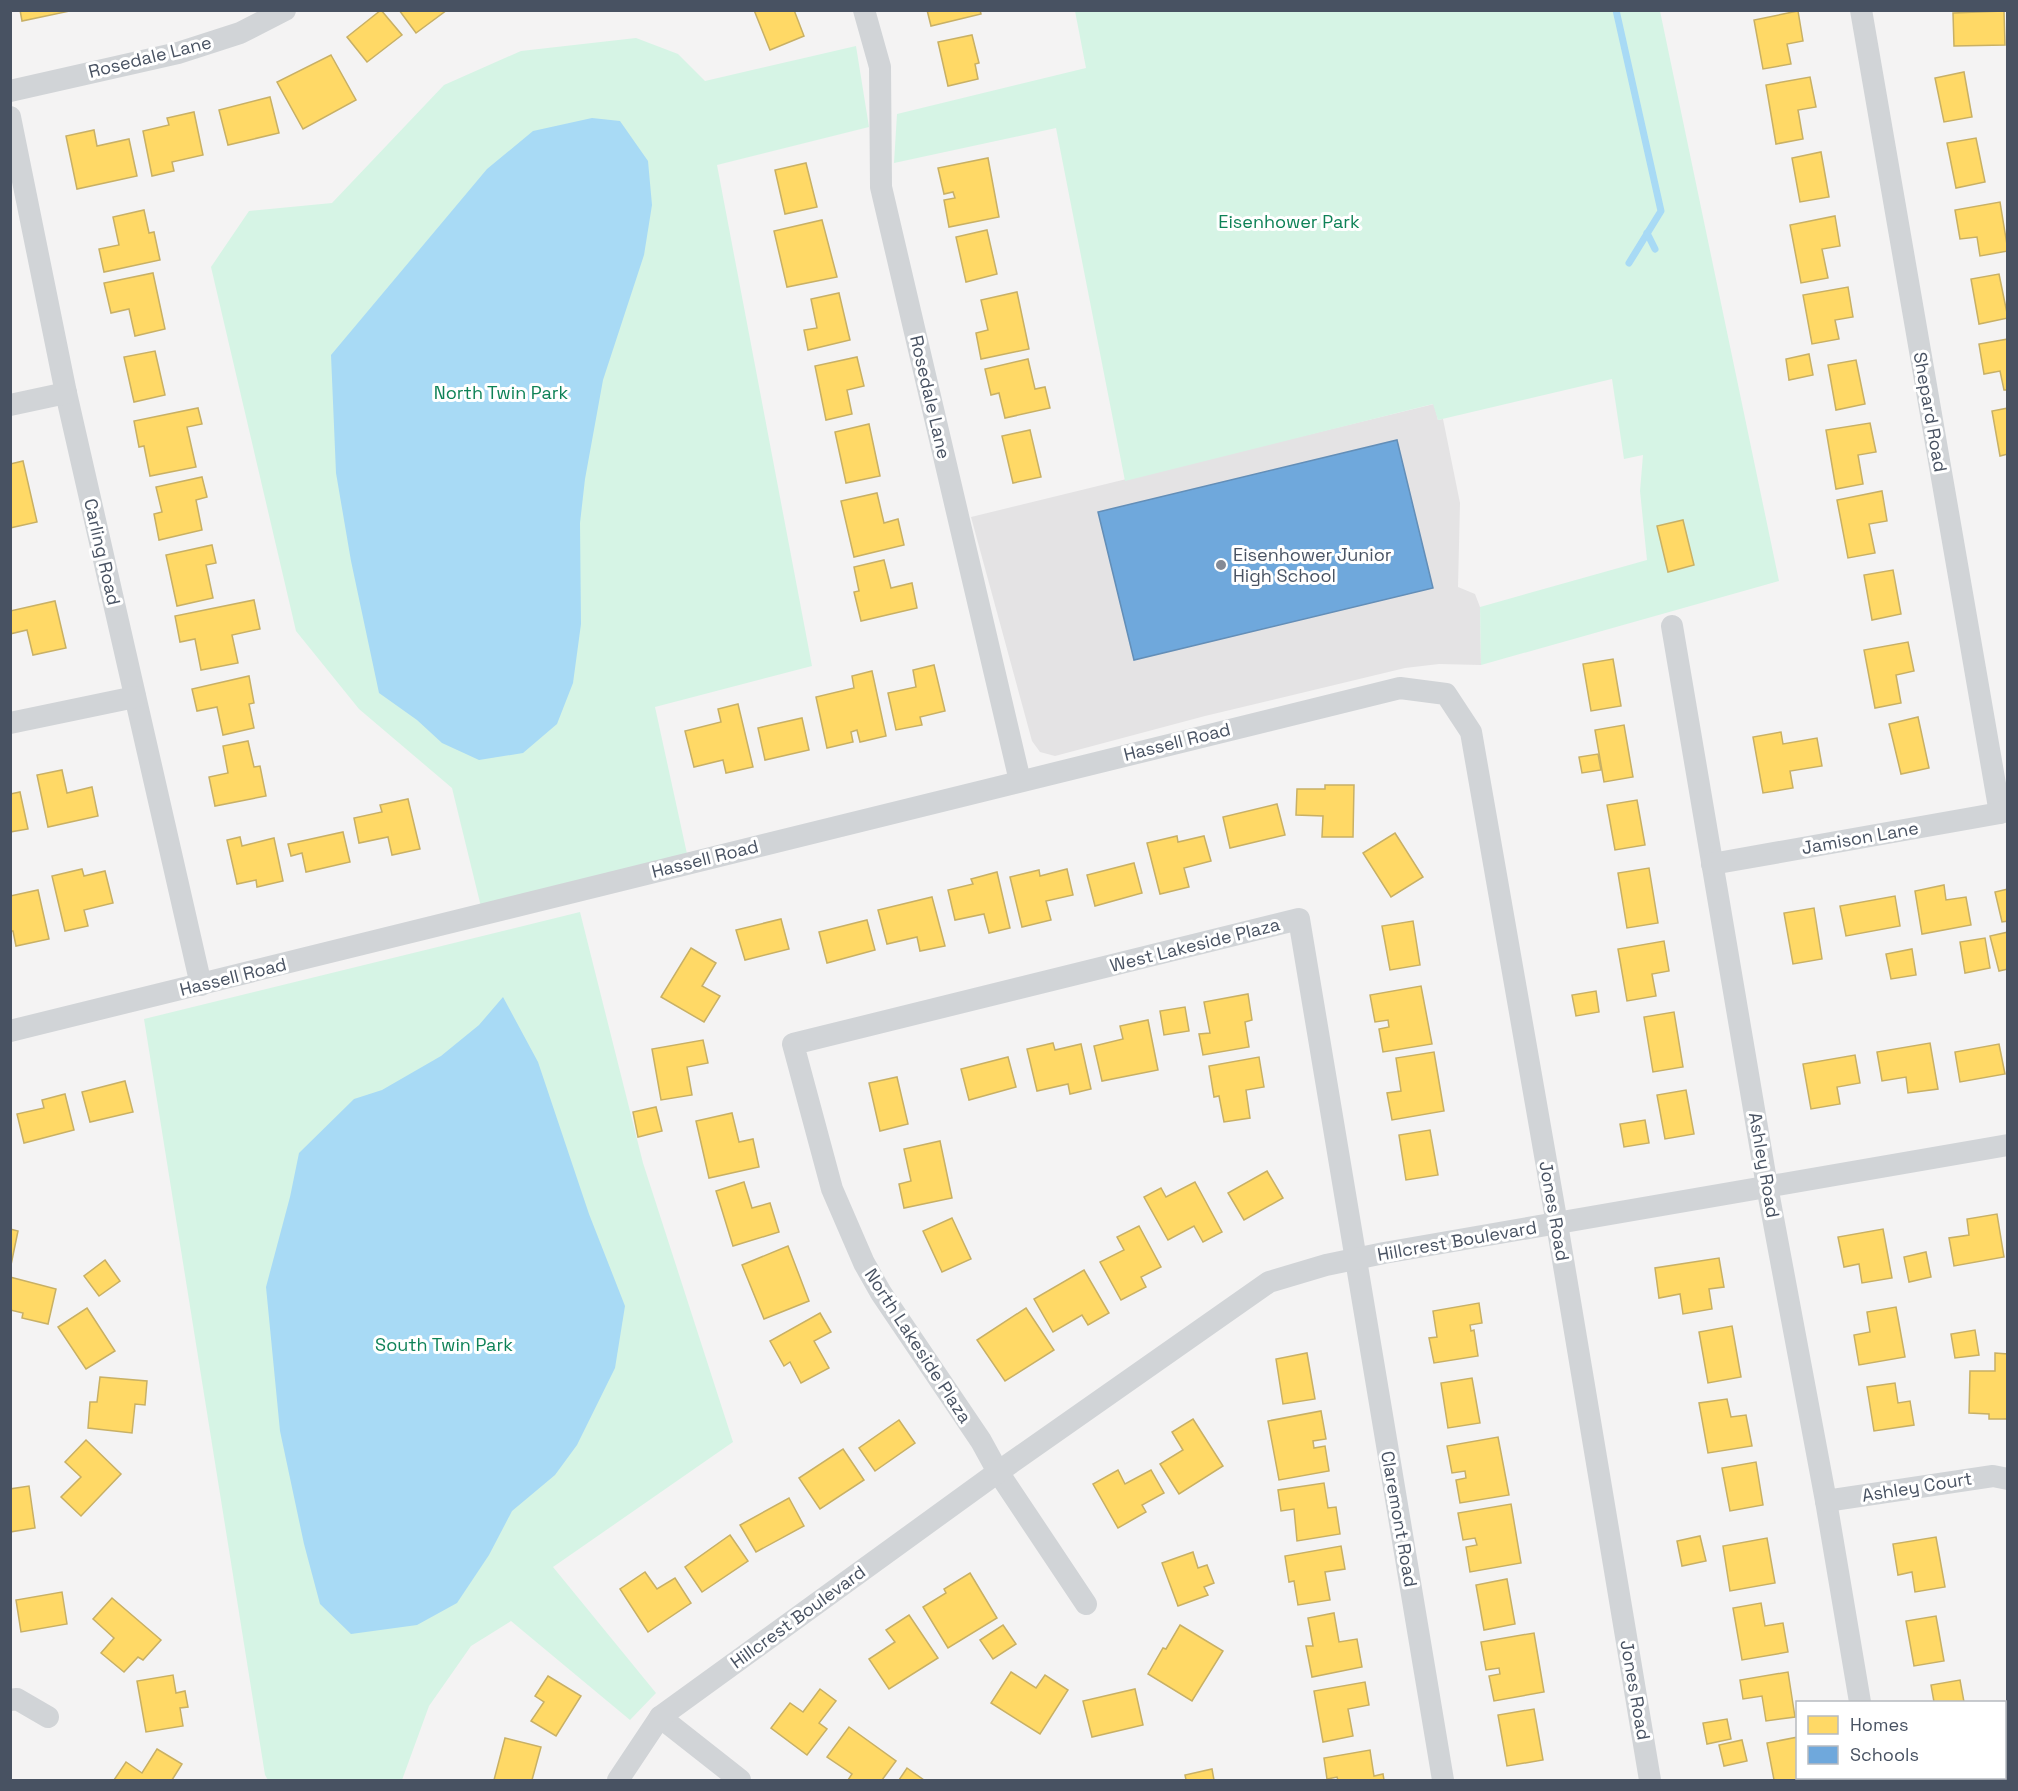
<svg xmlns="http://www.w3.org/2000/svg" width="2018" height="1791" viewBox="0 0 2018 1791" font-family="'Space Grotesk',sans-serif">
	<rect width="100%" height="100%" fill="#f4f3f3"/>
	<polygon fill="#e4e3e4" points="1434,404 1438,420 1443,419 1460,503 1458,587 1475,594 1480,607 1481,665 1439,664 1405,668 1205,716 1055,756 1040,752 1032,741 971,517"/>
	<g fill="#d6f4e5">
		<polygon points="1075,11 1660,11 1779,581 1481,665 1480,607 1647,560 1640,491 1643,455 1624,459 1612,379 1438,420 1433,404 1125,481 1056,128 894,163 897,114 1086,68"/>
		<polygon points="636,38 678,54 705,81 856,46 869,127 717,165 812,666 655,707 689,863 483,915 452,788 359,709 296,631 211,267 249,211 332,203 444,85 521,51"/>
		<polygon points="580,912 643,1163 733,1442 553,1567 656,1693 630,1720 511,1621 471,1646 429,1706 402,1780 268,1780 265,1775 144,1019"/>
	</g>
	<g fill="#a8daf5">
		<polygon points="592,118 620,121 648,161 652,205 644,255 603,380 585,479 580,523 581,624 573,683 557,724 523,753 479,760 442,743 417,720 379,693 351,561 336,473 331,355 487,169 533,131"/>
		<polygon points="503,997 538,1062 589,1214 625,1306 615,1368 577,1445 555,1475 512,1511 489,1555 457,1603 417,1625 351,1634 320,1604 304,1544 280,1431 266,1287 290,1197 299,1153 354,1099 382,1090 441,1056 479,1025"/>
	</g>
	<g fill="#ffd966" stroke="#c8b065" stroke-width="1.5">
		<polygon points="20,10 70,10 70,11 22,21"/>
		<polygon points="381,10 402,35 367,62 347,37"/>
		<polygon points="399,10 447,10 416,33"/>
		<polygon points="754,10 794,10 804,36 770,50"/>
		<polygon points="927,10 980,10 981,14 931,26"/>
		<polygon points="1798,11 1803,41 1787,44 1791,64 1763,69 1754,20"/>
		<polygon points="2004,11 2005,45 1954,46 1953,13"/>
		<polygon points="972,35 979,63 975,64 978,79 948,86 938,42"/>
		<polygon points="331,55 356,100 303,129 277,82"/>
		<polygon points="1964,72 1972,117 1944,122 1935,78"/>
		<polygon points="1810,77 1816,107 1798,110 1803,139 1776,144 1766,85"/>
		<polygon points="270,97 279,133 228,145 219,110"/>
		<polygon points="194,112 203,155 172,162 174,171 152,176 143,131 169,125 167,118"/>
		<polygon points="94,130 97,146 129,139 137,176 77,189 66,136"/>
		<polygon points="1976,138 1985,182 1956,188 1947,143"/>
		<polygon points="1821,152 1829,197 1800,202 1792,158"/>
		<polygon points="988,158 999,217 949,227 944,200 955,198 953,192 944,194 938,168"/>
		<polygon points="806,163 817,207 785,214 775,170"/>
		<polygon points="2000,202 2008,251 1980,256 1977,237 1960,239 1955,210"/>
		<polygon points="144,210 149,233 154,232 160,260 104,272 99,249 119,245 113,217"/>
		<polygon points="1835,216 1840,246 1822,249 1828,278 1801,283 1790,225"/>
		<polygon points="822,220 837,277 787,287 774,231"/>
		<polygon points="987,230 997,274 966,282 956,237"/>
		<polygon points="153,273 165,329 135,336 129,309 111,313 104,283"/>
		<polygon points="1999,274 2008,318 1979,324 1971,279"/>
		<polygon points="1848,287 1853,317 1835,320 1839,339 1812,344 1803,295"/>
		<polygon points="1017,292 1029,349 981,359 976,333 988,330 981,300"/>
		<polygon points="839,293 850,340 808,350 804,330 817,328 811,299"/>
		<polygon points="2008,339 2008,390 2004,390 2000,371 1984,374 1979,344"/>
		<polygon points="155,351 165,395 134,402 124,357"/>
		<polygon points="1809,354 1813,375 1789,380 1786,359"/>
		<polygon points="857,357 864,386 847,390 852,414 826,420 815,366"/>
		<polygon points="1028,359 1035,389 1045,387 1050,408 1005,418 999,393 991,395 985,369"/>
		<polygon points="1856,360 1865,404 1836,410 1828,365"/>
		<polygon points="198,408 202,424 187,427 196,467 150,476 144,446 139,447 134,421"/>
		<polygon points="2008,408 2008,454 2000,456 1992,411"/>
		<polygon points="1870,423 1876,452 1858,455 1863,484 1836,489 1826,430"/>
		<polygon points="869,424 880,476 846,483 835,432"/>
		<polygon points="1030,430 1041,477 1013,483 1002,436"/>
		<polygon points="23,461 37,522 10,528 10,464"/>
		<polygon points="202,477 207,497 196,500 202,530 159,540 154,514 162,512 156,487"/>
		<polygon points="1882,491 1887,521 1869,524 1875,553 1848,558 1837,500"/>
		<polygon points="877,493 884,523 898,519 904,545 854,557 841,501"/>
		<polygon points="1683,520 1694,565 1668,572 1657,526"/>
		<polygon points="212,545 216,563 206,565 213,598 177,606 166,555"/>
		<polygon points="884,560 891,588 912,583 917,608 861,621 854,592 859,591 854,567"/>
		<polygon points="1893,570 1901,614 1872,620 1864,575"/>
		<polygon points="254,600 260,629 232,635 238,663 201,670 195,639 180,642 175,616"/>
		<polygon points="55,601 66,648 33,655 27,630 10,634 10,611"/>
		<polygon points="1908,642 1914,671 1896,675 1901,703 1875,708 1864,650"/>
		<polygon points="1613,659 1621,706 1591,711 1583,664"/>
		<polygon points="934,665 945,711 920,717 922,725 896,730 888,693 916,687 913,670"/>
		<polygon points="872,671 886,736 860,742 857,730 851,732 853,742 827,748 816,697 854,688 852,676"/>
		<polygon points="249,676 254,703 249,704 254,728 223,735 217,707 197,711 192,689"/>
		<polygon points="738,704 753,767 726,773 723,760 694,767 685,731 721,722 718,709"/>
		<polygon points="1918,717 1929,768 1901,774 1889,724"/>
		<polygon points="802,718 809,750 765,760 758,728"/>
		<polygon points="1624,725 1633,777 1604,782 1595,730"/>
		<polygon points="1781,732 1783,744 1817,738 1822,766 1790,771 1793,788 1763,793 1753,737"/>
		<polygon points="248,741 254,767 260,766 266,796 215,806 209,777 228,773 223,746"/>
		<polygon points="1598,754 1601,770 1582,773 1579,757"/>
		<polygon points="62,770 67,793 92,787 98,816 48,827 37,775"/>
		<polygon points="1325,785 1354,785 1353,837 1322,837 1323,816 1296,815 1297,789 1325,789"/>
		<polygon points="20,792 28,829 10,832 10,794"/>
		<polygon points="408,799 420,849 392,855 388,837 359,843 354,818 382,812 380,805"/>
		<polygon points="1637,800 1645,845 1615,850 1607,805"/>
		<polygon points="1277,804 1285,835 1230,848 1223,817"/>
		<polygon points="343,832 350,862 306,872 302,853 291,856 288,844"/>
		<polygon points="1395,833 1423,877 1391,897 1363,853"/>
		<polygon points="1177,836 1178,842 1204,836 1211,861 1184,868 1189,887 1160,894 1147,843"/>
		<polygon points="240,837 242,846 274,838 283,881 257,887 256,880 237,884 227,840"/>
		<polygon points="1134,863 1142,893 1095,906 1087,875"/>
		<polygon points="1649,868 1658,923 1627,928 1618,873"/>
		<polygon points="82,869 84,876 105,871 113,903 84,910 88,926 65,931 52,876"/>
		<polygon points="1067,869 1073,895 1046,901 1051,920 1022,927 1010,877 1039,870 1040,876"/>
		<polygon points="997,872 1010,928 989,933 984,914 955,920 948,890 973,884 971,879"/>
		<polygon points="1944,885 1946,900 1966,897 1971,925 1922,934 1915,891"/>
		<polygon points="2008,889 2008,921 2002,922 1995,892"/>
		<polygon points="38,890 49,939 16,946 13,931 10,931 10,896"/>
		<polygon points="1895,896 1900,926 1846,936 1840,906"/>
		<polygon points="932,897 945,946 920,951 917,937 887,944 878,910"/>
		<polygon points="1814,908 1822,959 1793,964 1784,913"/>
		<polygon points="781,919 789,949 745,960 736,930"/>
		<polygon points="867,920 875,950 827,963 819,932"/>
		<polygon points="1413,921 1420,965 1390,970 1382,926"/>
		<polygon points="2008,932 2008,969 1999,971 1990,936"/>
		<polygon points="1985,938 1990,968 1965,973 1960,942"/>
		<polygon points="1664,941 1669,971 1652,974 1656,996 1627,1001 1618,949"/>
		<polygon points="691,948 716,963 702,986 720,996 704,1022 661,997"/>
		<polygon points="1912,949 1916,975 1891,979 1886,954"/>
		<polygon points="1421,986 1432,1044 1383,1052 1379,1029 1389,1027 1388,1020 1375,1022 1370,995"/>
		<polygon points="1596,991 1599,1012 1576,1016 1572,995"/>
		<polygon points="1248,994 1252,1020 1245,1022 1249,1047 1203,1055 1199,1034 1210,1033 1204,1002"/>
		<polygon points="1185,1007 1189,1031 1164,1035 1160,1011"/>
		<polygon points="1674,1012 1683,1067 1653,1072 1644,1017"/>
		<polygon points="1148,1020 1158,1070 1102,1081 1094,1046 1123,1039 1120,1026"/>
		<polygon points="703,1040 708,1063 687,1067 692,1095 661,1100 652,1049"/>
		<polygon points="1053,1043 1055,1050 1081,1044 1091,1089 1070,1094 1068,1084 1037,1091 1027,1049"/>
		<polygon points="1930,1043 1938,1089 1908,1093 1906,1077 1882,1081 1877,1052"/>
		<polygon points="1999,1044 2005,1074 1960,1082 1955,1052"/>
		<polygon points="1434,1052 1444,1111 1392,1120 1387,1093 1401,1091 1396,1058"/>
		<polygon points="1855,1055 1860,1083 1837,1087 1840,1104 1811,1109 1803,1064"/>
		<polygon points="1008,1057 1016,1087 969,1100 961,1069"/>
		<polygon points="1259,1057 1264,1087 1246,1090 1250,1118 1224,1122 1219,1096 1214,1097 1209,1066"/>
		<polygon points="897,1077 908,1124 880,1131 869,1083"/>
		<polygon points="125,1081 133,1112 90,1122 82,1092"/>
		<polygon points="1686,1090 1694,1134 1665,1139 1657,1095"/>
		<polygon points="65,1094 74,1130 24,1143 17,1114 44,1108 42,1100"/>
		<polygon points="656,1107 662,1131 638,1137 633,1112"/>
		<polygon points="732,1113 739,1142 753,1139 759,1167 709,1178 696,1121"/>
		<polygon points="1645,1120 1649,1143 1624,1147 1620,1124"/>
		<polygon points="1430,1130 1438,1175 1406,1180 1399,1135"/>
		<polygon points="940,1141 952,1198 904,1208 899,1184 911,1181 904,1149"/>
		<polygon points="1267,1171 1283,1198 1244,1220 1228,1193"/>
		<polygon points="744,1182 752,1208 770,1203 779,1232 733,1246 716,1191"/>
		<polygon points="1195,1182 1222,1232 1203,1242 1194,1226 1168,1240 1144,1197 1161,1188 1166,1197"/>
		<polygon points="1997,1214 2004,1257 1954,1266 1949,1238 1969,1235 1967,1219"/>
		<polygon points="952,1218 971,1259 942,1272 923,1231"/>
		<polygon points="1139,1226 1161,1267 1141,1277 1146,1287 1121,1300 1100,1262 1124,1250 1117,1237"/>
		<polygon points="10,1229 18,1231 11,1265 10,1265"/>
		<polygon points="1883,1229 1892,1278 1862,1283 1859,1264 1844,1267 1838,1237"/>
		<polygon points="788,1246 809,1301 764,1319 742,1265"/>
		<polygon points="1926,1252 1931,1277 1909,1282 1904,1257"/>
		<polygon points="1719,1258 1724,1287 1709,1289 1712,1309 1683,1314 1680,1294 1659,1298 1655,1268"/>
		<polygon points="105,1260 120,1281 99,1296 84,1276"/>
		<polygon points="1084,1270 1109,1313 1088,1325 1082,1315 1053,1332 1034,1299"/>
		<polygon points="10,1277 56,1289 48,1324 22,1318 23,1313 10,1310"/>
		<polygon points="1479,1303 1482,1323 1470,1325 1471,1331 1474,1330 1478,1356 1434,1363 1429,1338 1437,1337 1433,1311"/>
		<polygon points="1896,1307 1905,1357 1859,1365 1854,1335 1870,1332 1867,1312"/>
		<polygon points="87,1308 115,1351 86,1369 58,1327"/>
		<polygon points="1026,1308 1054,1350 1005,1381 977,1340"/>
		<polygon points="820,1313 831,1332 814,1341 829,1368 801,1383 790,1362 784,1366 770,1341"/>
		<polygon points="1732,1326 1741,1377 1708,1383 1699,1332"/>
		<polygon points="1975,1330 1979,1355 1955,1358 1951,1334"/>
		<polygon points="1307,1353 1315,1399 1283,1404 1276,1359"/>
		<polygon points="1995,1353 2008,1354 2008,1419 1989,1419 1989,1414 1969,1413 1970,1371 1995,1371"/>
		<polygon points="100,1377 147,1381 145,1405 135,1404 132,1433 88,1428 90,1402 97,1402"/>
		<polygon points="1472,1378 1480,1423 1448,1428 1441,1383"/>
		<polygon points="1895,1383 1898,1403 1910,1401 1914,1425 1874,1431 1867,1387"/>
		<polygon points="1727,1399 1731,1417 1746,1415 1752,1446 1708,1453 1699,1403"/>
		<polygon points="1321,1411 1326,1439 1313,1441 1314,1448 1325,1446 1329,1471 1279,1480 1268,1421"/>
		<polygon points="1193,1419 1223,1466 1179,1494 1160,1464 1183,1450 1172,1432"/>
		<polygon points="899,1420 915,1443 875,1471 859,1448"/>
		<polygon points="1498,1437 1509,1495 1460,1503 1456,1480 1466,1478 1465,1471 1452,1473 1447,1446"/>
		<polygon points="86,1440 121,1474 81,1516 61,1497 81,1477 65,1462"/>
		<polygon points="843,1449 864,1480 820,1509 799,1478"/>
		<polygon points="1756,1462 1763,1505 1730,1511 1722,1468"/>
		<polygon points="1118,1470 1125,1484 1151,1470 1164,1493 1142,1505 1146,1512 1118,1528 1093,1484"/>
		<polygon points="1324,1483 1328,1508 1336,1507 1340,1534 1297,1541 1294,1509 1281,1511 1278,1490"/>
		<polygon points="29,1486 35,1528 10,1532 10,1489"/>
		<polygon points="789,1498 804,1526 756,1552 740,1525"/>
		<polygon points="1511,1504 1521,1563 1470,1572 1466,1547 1477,1545 1475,1538 1463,1540 1458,1513"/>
		<polygon points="730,1535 748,1561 702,1592 685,1567"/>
		<polygon points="1700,1536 1706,1561 1682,1566 1677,1541"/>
		<polygon points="1936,1537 1945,1587 1915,1592 1912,1572 1898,1575 1893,1544"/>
		<polygon points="1767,1538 1775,1583 1730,1591 1723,1546"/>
		<polygon points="1341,1546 1345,1569 1325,1572 1330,1600 1298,1605 1294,1581 1289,1582 1285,1556"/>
		<polygon points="1193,1552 1198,1568 1207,1565 1214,1583 1204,1587 1208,1595 1178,1606 1162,1563"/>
		<polygon points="645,1572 657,1589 675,1578 691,1603 648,1632 620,1589"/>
		<polygon points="970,1573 997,1618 948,1648 923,1607 946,1593 944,1589"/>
		<polygon points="1507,1579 1515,1624 1484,1630 1476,1585"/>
		<polygon points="62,1592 67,1624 21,1632 16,1600"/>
		<polygon points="112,1598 161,1640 143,1660 138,1657 124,1672 101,1653 114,1638 93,1619"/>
		<polygon points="1761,1603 1765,1626 1783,1623 1788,1652 1742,1660 1733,1608"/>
		<polygon points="1334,1613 1339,1642 1357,1639 1362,1667 1312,1677 1306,1646 1313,1646 1308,1618"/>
		<polygon points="909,1615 938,1658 889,1689 869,1659 895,1642 886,1630"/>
		<polygon points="1936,1616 1944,1661 1914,1666 1906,1621"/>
		<polygon points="1003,1625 1016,1644 993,1659 980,1640"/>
		<polygon points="1180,1625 1223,1651 1192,1701 1148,1674 1163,1648 1166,1649"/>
		<polygon points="1534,1633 1544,1692 1494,1701 1489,1676 1500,1674 1499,1668 1486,1670 1481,1642"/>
		<polygon points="1011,1672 1036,1688 1045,1675 1068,1690 1040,1734 991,1703"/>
		<polygon points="1788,1672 1795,1717 1766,1721 1762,1696 1743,1699 1740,1680"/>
		<polygon points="173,1675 176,1693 185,1691 188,1707 180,1708 183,1726 146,1732 137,1681"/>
		<polygon points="548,1676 581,1696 556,1736 531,1721 544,1702 535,1696"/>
		<polygon points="1960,1680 1964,1702 1934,1702 1931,1685"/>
		<polygon points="1365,1682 1369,1705 1348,1709 1353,1736 1323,1742 1314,1691"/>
		<polygon points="820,1689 836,1701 819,1723 827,1729 807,1755 771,1728 790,1703 803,1712"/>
		<polygon points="1135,1689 1143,1725 1092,1737 1083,1701"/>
		<polygon points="1534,1709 1543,1760 1507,1766 1498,1715"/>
		<polygon points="1727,1719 1731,1739 1707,1744 1703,1723"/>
		<polygon points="849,1727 896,1761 882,1780 848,1780 852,1774 827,1757"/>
		<polygon points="1798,1737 1798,1778 1806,1778 1807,1780 1774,1780 1767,1743"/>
		<polygon points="505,1738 541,1747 532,1780 494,1780"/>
		<polygon points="1742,1740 1747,1761 1724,1766 1719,1745"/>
		<polygon points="157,1749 182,1764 172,1780 114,1780 126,1762 142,1773"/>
		<polygon points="1370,1750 1374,1776 1383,1774 1384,1780 1338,1780 1337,1777 1327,1779 1324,1758"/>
		<polygon points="907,1768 924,1780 899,1780"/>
		<polygon points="1212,1769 1214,1780 1186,1780 1185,1775"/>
		<rect x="1933" y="1778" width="31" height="2"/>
	</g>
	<polygon fill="#6fa8dc" stroke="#638eb7" stroke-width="1.5" points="1397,440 1433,588 1134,660 1098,512"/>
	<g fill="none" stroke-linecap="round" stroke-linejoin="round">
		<g stroke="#a8daf5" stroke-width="7">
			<polyline points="1616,10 1661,211 1629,263"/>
			<polyline points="1647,233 1655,249"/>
		</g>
		<g stroke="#d1d4d7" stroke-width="22">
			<polyline points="864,10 880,67 881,187 1020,781"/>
			<polyline points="1861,10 2000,813"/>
			<polyline points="10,91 178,53 240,33 285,10"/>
			<polyline points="10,117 66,393 201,985"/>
			<polyline points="10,405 66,393"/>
			<polyline points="1672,626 1767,1186 1826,1501 1860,1702"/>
			<polyline points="10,723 135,697"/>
			<polyline points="1712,864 2000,813 2008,810"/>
			<polyline points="10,1031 1400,688 1446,694 1471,732 1557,1224 1650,1780"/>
			<polyline points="1826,1501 1993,1476 2008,1479"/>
			<polyline points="1086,1604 998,1472 981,1441 881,1293 864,1263 832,1189 793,1044 1299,919 1443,1780"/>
			<polyline points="10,1700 17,1699 48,1717"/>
			<polyline points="660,1717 740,1780"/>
			<polyline points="1873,1778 1873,1780"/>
			<polyline points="618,1780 660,1717 998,1472 1269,1282 1326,1265 1384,1253 2008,1145"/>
		</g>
	</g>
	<circle fill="#848a95" stroke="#fff" stroke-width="2" cx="1221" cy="565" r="6"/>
	<g text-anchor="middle" stroke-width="6" stroke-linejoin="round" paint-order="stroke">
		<g font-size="18" fill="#485262" stroke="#fff">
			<text transform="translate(150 57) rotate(-14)" y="6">Rosedale Lane</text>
			<text transform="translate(930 397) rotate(77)" y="6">Rosedale Lane</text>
			<text transform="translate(1930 412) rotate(80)" y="6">Shepard Road</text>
			<text transform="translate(102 552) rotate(77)" y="6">Carling Road</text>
			<text transform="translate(1177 742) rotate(-14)" y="6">Hassell Road</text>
			<text transform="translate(1860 838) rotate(-10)" y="6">Jamison Lane</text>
			<text transform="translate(705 859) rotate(-14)" y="6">Hassell Road</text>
			<text transform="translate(1195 945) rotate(-14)" y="6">West Lakeside Plaza</text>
			<text transform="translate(233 977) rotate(-14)" y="6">Hassell Road</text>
			<text transform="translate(1764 1165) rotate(80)" y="6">Ashley Road</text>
			<text transform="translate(1554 1211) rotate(80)" y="6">Jones Road</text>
			<text transform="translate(1457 1241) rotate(-10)" y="6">Hillcrest Boulevard</text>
			<text transform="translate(918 1346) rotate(57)" y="6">North Lakeside Plaza</text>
			<text transform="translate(1917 1487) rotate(-9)" y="6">Ashley Court</text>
			<text transform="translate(1399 1519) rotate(80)" y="6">Claremont Road</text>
			<text transform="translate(798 1617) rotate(-36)" y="6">Hillcrest Boulevard</text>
			<text transform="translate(1635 1690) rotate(80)" y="6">Jones Road</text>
		</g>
		<g font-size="18" fill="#0e8257" stroke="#fff">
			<text x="1289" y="228">Eisenhower Park</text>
			<text x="501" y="399">North Twin Park</text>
			<text x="444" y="1351">South Twin Park</text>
		</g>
		<g font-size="18" fill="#485262" stroke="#fff" text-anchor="start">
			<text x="1233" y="561">Eisenhower Junior<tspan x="1233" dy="21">High School</tspan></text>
		</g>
	</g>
	<rect width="2018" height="1791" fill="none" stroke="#485262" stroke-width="24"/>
	<rect x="1796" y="1701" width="210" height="78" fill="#ffffff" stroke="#b6bac0" stroke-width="1.5"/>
	<rect x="1808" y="1716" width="30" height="18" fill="#ffd966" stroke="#b6bac0" stroke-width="1.5"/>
	<text x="1850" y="1731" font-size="18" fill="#485262">Homes</text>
	<rect x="1808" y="1746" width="30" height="18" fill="#6fa8dc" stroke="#b6bac0" stroke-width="1.5"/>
	<text x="1850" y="1761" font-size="18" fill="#485262">Schools</text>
</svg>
